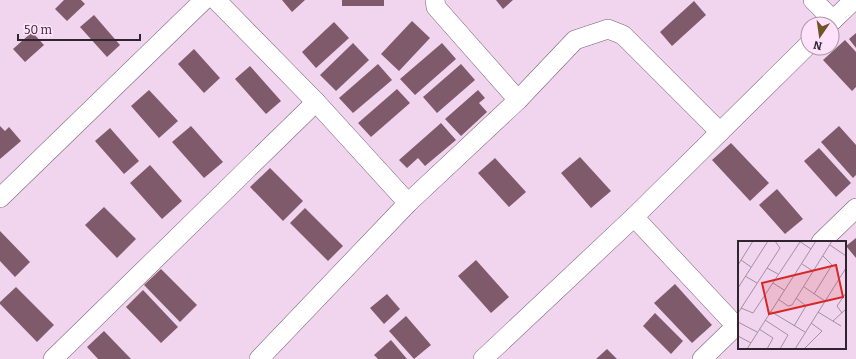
<svg xmlns="http://www.w3.org/2000/svg" width="856" height="359" viewBox="0 0 856 359" font-family="Bitter,serif">
	<rect width="100%" height="100%" fill="#f1d5ee"/>
	<g fill="#7e5a6a">
		<polygon points="64,0 81,0 85,4 67,21 55,9"/>
		<polygon points="282,0 305,0 292,12"/>
		<rect x="342" y="0" width="42" height="6"/>
		<polygon points="496,0 513,0 503,9"/>
		<polygon points="694,1 706,15 672,46 660,32"/>
		<polygon points="94,15 120,45 107,57 80,27"/>
		<polygon points="412,21 430,38 399,71 381,54"/>
		<polygon points="334,22 349,38 316,68 302,52"/>
		<polygon points="32,32 44,45 25,62 13,49"/>
		<polygon points="856,33 856,48 849,39"/>
		<polygon points="845,40 856,52 856,87 852,91 823,60"/>
		<polygon points="353,43 369,60 336,91 320,75"/>
		<polygon points="442,43 456,59 415,95 400,79"/>
		<polygon points="194,49 220,78 204,93 178,64"/>
		<polygon points="378,64 392,80 353,113 339,98"/>
		<polygon points="461,64 475,80 437,113 423,97"/>
		<polygon points="250,66 281,101 266,114 235,79"/>
		<polygon points="397,89 410,103 371,137 358,123"/>
		<polygon points="149,90 178,121 159,138 131,106"/>
		<polygon points="478,90 485,98 479,103 487,112 461,136 445,119"/>
		<polygon points="441,123 456,140 425,166 418,158 407,168 399,160"/>
		<polygon points="0,126 5,131 9,127 21,141 0,159"/>
		<polygon points="191,126 223,162 204,178 172,142"/>
		<polygon points="839,126 856,145 856,175 853,178 821,142"/>
		<polygon points="110,128 139,161 124,174 95,141"/>
		<polygon points="731,143 769,183 750,201 712,160"/>
		<polygon points="819,148 851,183 836,197 804,161"/>
		<polygon points="580,157 611,191 591,208 561,173"/>
		<polygon points="495,158 526,192 509,207 478,173"/>
		<polygon points="150,165 182,201 162,219 130,183"/>
		<polygon points="270,168 303,201 283,221 250,187"/>
		<polygon points="777,189 803,219 785,234 759,205"/>
		<polygon points="104,207 136,239 117,258 85,225"/>
		<polygon points="305,208 343,246 328,261 290,223"/>
		<polygon points="0,231 30,262 15,277 0,261"/>
		<polygon points="856,238 856,258 846,246"/>
		<polygon points="476,260 509,297 491,313 458,276"/>
		<polygon points="161,269 197,305 180,322 144,285"/>
		<polygon points="675,284 712,325 692,343 654,303"/>
		<polygon points="16,287 54,325 37,342 0,304 0,302"/>
		<polygon points="143,290 178,327 161,343 126,307"/>
		<polygon points="387,294 400,309 384,324 370,308"/>
		<polygon points="655,313 683,341 671,354 643,326"/>
		<polygon points="406,316 431,345 414,359 389,331"/>
		<polygon points="104,331 131,359 98,359 87,347"/>
		<polygon points="391,340 407,359 378,359 374,355"/>
		<polygon points="607,349 617,359 596,359"/>
	</g>
	<g fill="none" stroke-linecap="round" stroke-linejoin="round">
		<defs>
			<g id="street">
				<polyline points="216,0 316,102 408,203"/>
				<polyline points="435,0 436,7 518,100"/>
				<polyline points="813,0 833,20"/>
				<polyline points="829,24 854,0"/>
				<polyline points="0,198 204,0"/>
				<polyline points="634,217 736,326"/>
				<polyline points="821,242 856,208"/>
				<polyline points="53,359 316,102"/>
				<polyline points="259,359 408,203 518,100 575,40 608,29 623,35 720,132"/>
				<polyline points="483,359 634,217 808,45"/>
				<polyline points="702,359 739,323"/>
			</g>
		</defs>
		<use href="#street" stroke="#785f75" stroke-width="20"/>
		<use href="#street" stroke="#fff" stroke-width="19"/>
	</g>
	<g transform="translate(738 241)">
		<rect width="108" height="108" fill="#f1d5ee"/>
		<path fill="none" stroke="#a38fa1" stroke-width="1" d="M61 0 73 8M92 4 108 15M3 19 13 26M64 23 75 30M0 24 15 0M29 27 40 33M7 35 19 42M35 42 46 49M66 46 87 60M0 47 30 0M76 53 94 24 85 15M40 58 50 65 54 64 94 0M3 67 15 72 62 1M32 70 67 91M80 71 103 85M0 72 42 7 37 0M104 72 99 65 108 52M27 79 50 94 42 108M95 80 108 68M0 81 19 91M56 85 68 65 58 57M21 88 35 97 29 108M0 95 13 102M9 108 78 0M57 108 108 27M66 108 84 90 73 82"/>
		<path fill="#d62828" fill-opacity="0.15" stroke="#d62828" stroke-width="2" d="M98 24 105 56 31 73 24 42Z"/>
		<rect width="108" height="108" fill="none" stroke="#2f252e" stroke-width="2"/>
	</g>
	<g transform="translate(820 36) rotate(193)"><circle r="19" fill="#fee2fb" stroke="#ab96a9"/>
	<path d="M0-3L7 15L0 10L-7 15Z" fill="#715427"/>
	<text y="-6" font-size="11" font-weight="bold" text-anchor="middle" fill="#2f252e">N</text>
	</g>
	<path d="M18 34v6h122v-6" fill="none" stroke="#2f252e" stroke-width="2"/>
	<text x="24" y="34" font-size="12" fill="#2f252e" stroke="#fee2fb" stroke-width="3" paint-order="stroke">50 m</text>
</svg>
